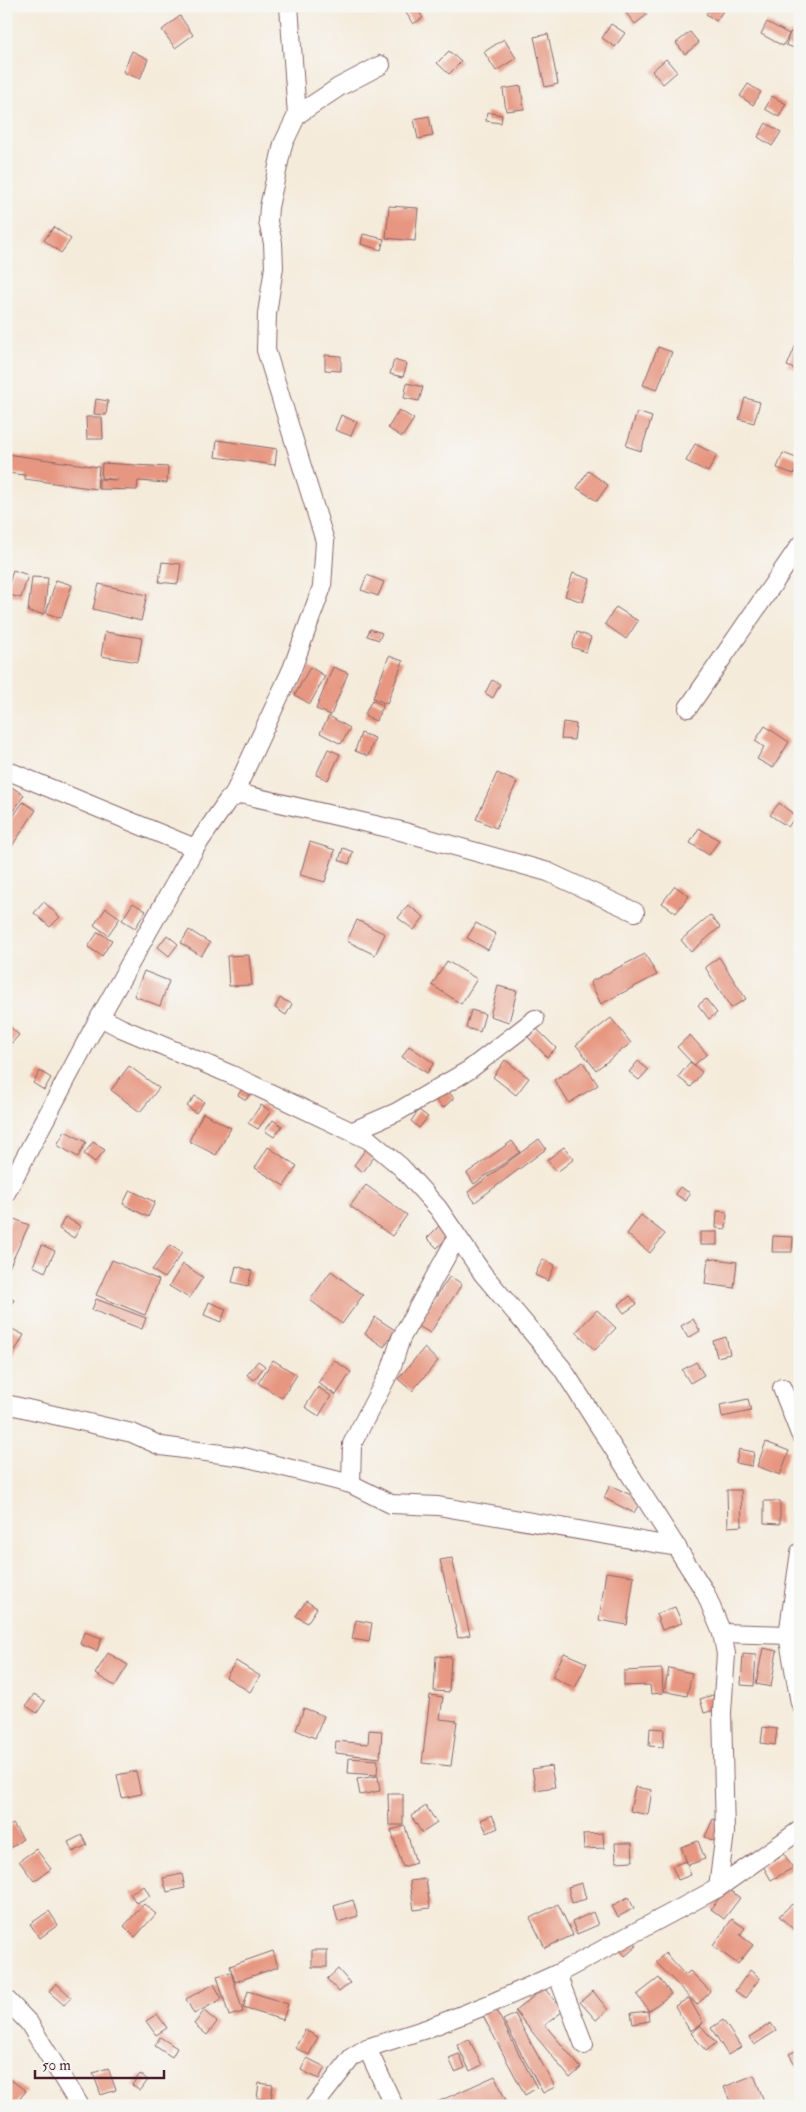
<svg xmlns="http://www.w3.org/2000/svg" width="806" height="2112" viewBox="0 0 806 2112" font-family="'IM FELL Double Pica',serif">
	<rect width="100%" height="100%" fill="#f6f6f2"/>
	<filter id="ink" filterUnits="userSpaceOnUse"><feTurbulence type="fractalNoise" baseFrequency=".02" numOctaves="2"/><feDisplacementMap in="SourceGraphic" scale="10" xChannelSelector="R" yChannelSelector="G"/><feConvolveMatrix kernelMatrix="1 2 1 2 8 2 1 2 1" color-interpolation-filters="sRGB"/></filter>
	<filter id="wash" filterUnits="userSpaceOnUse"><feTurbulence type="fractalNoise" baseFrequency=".0096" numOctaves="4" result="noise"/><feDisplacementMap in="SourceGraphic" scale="20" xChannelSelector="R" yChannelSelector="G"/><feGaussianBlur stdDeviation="1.12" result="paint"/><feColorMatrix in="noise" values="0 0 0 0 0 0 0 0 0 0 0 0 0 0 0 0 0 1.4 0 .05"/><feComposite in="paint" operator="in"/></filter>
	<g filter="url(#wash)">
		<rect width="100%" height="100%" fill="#f5ebdb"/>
		<g id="blocks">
			<g fill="#e79781">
				<polygon points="413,6 416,6 423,18 413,24 405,11"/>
				<polygon points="634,6 640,6 647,15 635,24 626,13"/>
				<polygon points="712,6 725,8 716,21 706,14"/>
				<polygon points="180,16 193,35 175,48 162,30"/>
				<polygon points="767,22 789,34 783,46 761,34"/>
				<polygon points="611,24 625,33 615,47 602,38"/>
				<polygon points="690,32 699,43 685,54 676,43"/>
				<polygon points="790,32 800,35 800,50 786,45"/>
				<polygon points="548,34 558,84 545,87 534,37"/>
				<polygon points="504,39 516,58 496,71 484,52"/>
				<polygon points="132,51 148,59 140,79 123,72"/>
				<polygon points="449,51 461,62 449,74 437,63"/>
				<polygon points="666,59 677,72 663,84 652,71"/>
				<polygon points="748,84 761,92 753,105 740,96"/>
				<polygon points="521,86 524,109 506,111 503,89"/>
				<polygon points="772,96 786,104 779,117 765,109"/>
				<polygon points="487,112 502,115 501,123 486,121"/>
				<polygon points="429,116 433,136 418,139 414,119"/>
				<polygon points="766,123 781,132 772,146 758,137"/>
				<polygon points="389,206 418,208 415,241 386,238"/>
				<polygon points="54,227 71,239 61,253 44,240"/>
				<polygon points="363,234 384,239 381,250 361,244"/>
				<polygon points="800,335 800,371 787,366"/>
				<polygon points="658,347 672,352 657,390 643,385"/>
				<polygon points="325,355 341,356 341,371 325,370"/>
				<polygon points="394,360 407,364 403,377 390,374"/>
				<polygon points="407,383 423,387 419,401 404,398"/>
				<polygon points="745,398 760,402 754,423 739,419"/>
				<polygon points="96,399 108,401 106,415 94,414"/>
				<polygon points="399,410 414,419 402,437 388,428"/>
				<polygon points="637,412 652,417 641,451 626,446"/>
				<polygon points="341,415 357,422 351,436 335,430"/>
				<polygon points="86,417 102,417 103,439 87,439"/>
				<polygon points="217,440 277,449 275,465 215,457"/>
				<polygon points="695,444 717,455 708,472 686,461"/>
				<polygon points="783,453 799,459 794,474 777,468"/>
				<polygon points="6,454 99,467 97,489 25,479 25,475 6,473"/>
				<polygon points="102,463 168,467 167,483 138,481 137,490 99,489 99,479 117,480 101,478"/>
				<polygon points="588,471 608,485 597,501 577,488"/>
				<polygon points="162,562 181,564 178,584 159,582"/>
				<polygon points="13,570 28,575 21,598 6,594"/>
				<polygon points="573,573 590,579 583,602 565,596"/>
				<polygon points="367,575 384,582 378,596 361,590"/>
				<polygon points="32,577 48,578 44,614 28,612"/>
				<polygon points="56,580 72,585 61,618 46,613"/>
				<polygon points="99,584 147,595 141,621 93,609"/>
				<polygon points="616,607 638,621 626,639 605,624"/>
				<polygon points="370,629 382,633 379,640 367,636"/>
				<polygon points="105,632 142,638 138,662 101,656"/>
				<polygon points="577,632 591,637 586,652 572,647"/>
				<polygon points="389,656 403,661 387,704 373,698"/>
				<polygon points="310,667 325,676 310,704 295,695"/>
				<polygon points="333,667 348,673 331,715 316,709"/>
				<polygon points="492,680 500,684 493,698 485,693"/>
				<polygon points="372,700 383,705 376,721 364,716"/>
				<polygon points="329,716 350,728 341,744 320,733"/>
				<polygon points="563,722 576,724 574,740 561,739"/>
				<polygon points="765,726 789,742 773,768 757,759 764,747 755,741"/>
				<polygon points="361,733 375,738 368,756 355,751"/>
				<polygon points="328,749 340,754 328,780 316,775"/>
				<polygon points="497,773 517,782 496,828 476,819"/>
				<polygon points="10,786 24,795 6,823 6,792"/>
				<polygon points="23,802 36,810 6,855 6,827"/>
				<polygon points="779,803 796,816 788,827 770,815"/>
				<polygon points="699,828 719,840 709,855 690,843"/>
				<polygon points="310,842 335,850 325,882 300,875"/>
				<polygon points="343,848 353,852 349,864 339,860"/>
				<polygon points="675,886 689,896 676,913 662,903"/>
				<polygon points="44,902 60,917 50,927 34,913"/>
				<polygon points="133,903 146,911 135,928 122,920"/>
				<polygon points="408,905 424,917 414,930 398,918"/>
				<polygon points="106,908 120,918 108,935 94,925"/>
				<polygon points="710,915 720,927 691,952 681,940"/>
				<polygon points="357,920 385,934 375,955 347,941"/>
				<polygon points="476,923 496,934 488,950 467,938"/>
				<polygon points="189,930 210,943 201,956 181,943"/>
				<polygon points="98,932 112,940 102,956 88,947"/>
				<polygon points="167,935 178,944 169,956 158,947"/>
				<polygon points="645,954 657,975 601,1004 590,982"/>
				<polygon points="249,955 252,985 229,986 227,956"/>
				<polygon points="719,957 746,999 731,1008 705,967"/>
				<polygon points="447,961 477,979 461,1004 432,985"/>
				<polygon points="144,971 169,981 160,1006 134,996"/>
				<polygon points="498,986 517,991 509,1022 490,1016"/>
				<polygon points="280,998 292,1004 286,1015 275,1008"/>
				<polygon points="706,999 717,1013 709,1019 698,1005"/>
				<polygon points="471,1010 485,1014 480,1032 466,1028"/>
				<polygon points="611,1018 631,1043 596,1070 576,1045"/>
				<polygon points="9,1026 19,1035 12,1043 6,1038 6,1030"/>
				<polygon points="537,1029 556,1048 547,1057 528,1037"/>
				<polygon points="690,1035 707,1054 694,1065 677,1047"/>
				<polygon points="409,1046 434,1063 427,1073 402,1057"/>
				<polygon points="505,1060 529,1078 516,1095 493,1077"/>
				<polygon points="638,1061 648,1070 639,1080 629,1072"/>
				<polygon points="583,1062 598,1085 569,1103 554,1080"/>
				<polygon points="690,1062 702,1072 691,1087 678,1077"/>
				<polygon points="129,1066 159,1088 140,1112 111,1090"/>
				<polygon points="40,1071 51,1078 44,1090 33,1083"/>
				<polygon points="245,1084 253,1089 246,1100 238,1095"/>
				<polygon points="445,1088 454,1098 443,1108 434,1098"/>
				<polygon points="195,1096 204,1102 196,1113 187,1106"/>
				<polygon points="261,1105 271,1111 258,1129 248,1123"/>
				<polygon points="419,1110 428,1117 419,1128 411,1121"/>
				<polygon points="203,1113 231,1128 216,1155 189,1141"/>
				<polygon points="273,1120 282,1126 274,1137 265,1131"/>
				<polygon points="65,1131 86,1142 78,1157 57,1145"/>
				<polygon points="539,1139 546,1149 475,1202 468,1192"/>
				<polygon points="512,1141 520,1152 474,1184 467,1173"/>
				<polygon points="93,1142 105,1150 95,1162 84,1154"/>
				<polygon points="368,1146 377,1153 363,1172 354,1165"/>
				<polygon points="268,1147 297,1166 284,1186 255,1168"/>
				<polygon points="564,1147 574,1159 557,1172 547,1160"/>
				<polygon points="366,1185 407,1215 392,1236 350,1206"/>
				<polygon points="680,1187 690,1193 686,1201 675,1194"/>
				<polygon points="130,1190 155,1202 148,1217 123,1204"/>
				<polygon points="717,1211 727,1212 726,1229 716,1228"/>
				<polygon points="641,1215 665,1234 650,1253 627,1234"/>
				<polygon points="65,1217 81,1226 74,1238 59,1229"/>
				<polygon points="12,1218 29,1225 6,1274 6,1231"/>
				<polygon points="442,1223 453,1233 437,1248 427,1238"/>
				<rect x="700" y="1232" width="17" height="13"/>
				<polygon points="773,1236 793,1237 792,1252 772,1252"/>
				<polygon points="42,1245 55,1251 45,1272 33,1266"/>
				<polygon points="170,1245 182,1253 164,1278 152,1270"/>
				<polygon points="708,1258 737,1262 734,1288 705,1284"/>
				<polygon points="543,1259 555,1265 548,1281 535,1275"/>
				<polygon points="112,1260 159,1280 145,1315 96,1295"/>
				<polygon points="183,1264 203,1277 189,1298 169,1286"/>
				<polygon points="236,1266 252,1271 248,1286 232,1282"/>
				<polygon points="331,1271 363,1295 342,1324 310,1300"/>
				<polygon points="450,1276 462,1284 430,1333 417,1325"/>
				<polygon points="6,1296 14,1300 6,1315"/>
				<polygon points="630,1296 637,1304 624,1313 618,1305"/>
				<polygon points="96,1299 146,1318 142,1329 92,1310"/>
				<polygon points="209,1302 226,1309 221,1322 204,1315"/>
				<polygon points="597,1310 616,1328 595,1350 576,1332"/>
				<polygon points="375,1317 395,1330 384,1347 365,1334"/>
				<polygon points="693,1319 700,1331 688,1338 681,1326"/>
				<polygon points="10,1328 24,1335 12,1356 6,1353 6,1336"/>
				<polygon points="726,1337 730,1354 717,1357 713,1341"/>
				<polygon points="424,1348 438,1361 412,1391 398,1379"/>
				<polygon points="273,1360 297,1375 282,1398 258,1383"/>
				<polygon points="334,1360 351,1372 336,1395 318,1383"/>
				<polygon points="258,1361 265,1366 254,1380 247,1375"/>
				<polygon points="696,1362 704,1375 690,1383 682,1370"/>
				<polygon points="318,1387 331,1396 319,1416 305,1407"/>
				<polygon points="748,1399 751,1411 722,1417 720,1405"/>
				<polygon points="766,1442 789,1451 780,1475 757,1466"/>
				<polygon points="739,1449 754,1452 752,1466 736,1463"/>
				<polygon points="610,1485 641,1500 634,1513 604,1498"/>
				<polygon points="727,1490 741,1490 742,1526 728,1527"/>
				<polygon points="764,1501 780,1501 780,1524 764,1523"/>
				<polygon points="452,1558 470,1635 458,1638 440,1560"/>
				<polygon points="606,1572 634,1576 627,1625 599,1620"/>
				<polygon points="306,1601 317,1608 307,1623 296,1616"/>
				<polygon points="675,1607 682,1623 662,1630 656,1614"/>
				<polygon points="356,1620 372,1623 369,1642 352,1639"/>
				<polygon points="84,1632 102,1638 97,1651 80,1644"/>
				<polygon points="763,1648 777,1651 771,1687 756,1684"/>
				<polygon points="108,1653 128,1665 115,1686 95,1674"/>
				<polygon points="564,1653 587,1663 575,1688 552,1677"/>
				<polygon points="743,1654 756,1655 754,1686 741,1685"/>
				<polygon points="436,1656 451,1657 449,1692 434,1691"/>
				<polygon points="236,1661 260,1676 250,1692 226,1677"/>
				<polygon points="669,1668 692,1673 687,1696 664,1691"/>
				<polygon points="662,1669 663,1693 651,1694 650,1685 624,1686 624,1671"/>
				<polygon points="34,1694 45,1701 37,1713 26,1706"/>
				<polygon points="716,1694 721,1708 704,1713 700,1699"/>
				<polygon points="430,1695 443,1697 440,1719 457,1721 451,1766 422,1763"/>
				<polygon points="304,1708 324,1716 315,1738 296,1730"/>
				<polygon points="763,1727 777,1729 775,1745 761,1743"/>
				<polygon points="650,1728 664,1729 663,1747 649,1746"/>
				<polygon points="369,1730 382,1731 380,1758 335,1753 336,1741 368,1744"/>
				<polygon points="349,1758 378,1760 377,1775 348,1773"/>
				<polygon points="551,1766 555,1787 536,1790 532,1769"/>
				<polygon points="136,1771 141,1794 122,1798 117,1775"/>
				<polygon points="378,1776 380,1791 360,1795 357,1779"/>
				<polygon points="635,1787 652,1790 648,1815 630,1811"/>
				<polygon points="388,1794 403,1794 403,1825 389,1825"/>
				<polygon points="426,1806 437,1823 422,1833 411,1816"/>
				<polygon points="492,1815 498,1828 487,1833 481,1820"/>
				<polygon points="713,1819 723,1824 715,1841 705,1837"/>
				<polygon points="13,1824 23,1839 9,1849 6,1845 6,1828"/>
				<polygon points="405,1826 416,1863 403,1867 391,1830"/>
				<polygon points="603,1833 604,1848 584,1849 583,1834"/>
				<polygon points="82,1835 87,1845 73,1852 68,1842"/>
				<polygon points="698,1841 705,1859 688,1865 681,1847"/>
				<polygon points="615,1843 632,1843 633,1861 616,1862"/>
				<polygon points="36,1849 51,1869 34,1881 19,1861"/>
				<polygon points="784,1854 793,1868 771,1880 763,1866"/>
				<polygon points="686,1861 691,1875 678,1880 672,1866"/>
				<polygon points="182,1874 185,1888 167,1892 163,1878"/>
				<polygon points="426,1879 430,1908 414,1910 410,1881"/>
				<polygon points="582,1883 586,1899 572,1903 568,1887"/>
				<polygon points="144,1886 150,1896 136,1903 130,1893"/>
				<polygon points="727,1888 740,1898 724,1919 711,1909"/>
				<polygon points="628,1897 634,1908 618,1917 612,1906"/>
				<polygon points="353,1900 358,1916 338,1922 334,1906"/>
				<polygon points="144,1904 156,1914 135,1937 124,1926"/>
				<polygon points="558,1904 573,1935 545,1948 530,1918"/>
				<polygon points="792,1904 800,1912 800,1922 793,1929 779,1916"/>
				<polygon points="49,1911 58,1925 40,1938 30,1924"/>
				<polygon points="593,1912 598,1925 577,1934 572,1922"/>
				<polygon points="732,1919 745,1928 740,1935 753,1945 738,1964 713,1946"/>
				<polygon points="630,1938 637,1946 625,1956 618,1948"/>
				<rect x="312" y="1950" width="15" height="17"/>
				<polygon points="273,1951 278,1967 235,1982 230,1966"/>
				<polygon points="665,1953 685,1975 690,1971 710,1991 697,2005 656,1962"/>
				<polygon points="338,1969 350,1983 339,1992 327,1979"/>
				<polygon points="750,1970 760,1978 745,1998 735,1991"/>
				<polygon points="231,1972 243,2012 229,2016 217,1976"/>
				<polygon points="659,1978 671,1994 649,2011 637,1995"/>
				<polygon points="56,1983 71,1997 64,2005 49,1992"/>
				<polygon points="214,1984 222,1999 194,2014 186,1999"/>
				<polygon points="544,1988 563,2011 545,2025 581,2068 570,2078 515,2011"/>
				<polygon points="248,1991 288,2004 283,2020 243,2008"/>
				<polygon points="593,1991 608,2010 596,2020 580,2002"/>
				<polygon points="689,1998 703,2023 690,2031 675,2006"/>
				<polygon points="495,2008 537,2088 525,2095 482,2014"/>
				<polygon points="204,2011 217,2022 207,2035 194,2024"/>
				<polygon points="648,2011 649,2021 633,2024 631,2013"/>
				<polygon points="157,2014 167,2028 156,2035 146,2021"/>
				<polygon points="515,2014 555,2087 543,2093 503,2020"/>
				<polygon points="723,2020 741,2047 728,2055 711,2028"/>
				<polygon points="771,2023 776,2031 754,2045 749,2037"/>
				<polygon points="700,2025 716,2043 706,2051 691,2033"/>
				<polygon points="305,2030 318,2037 309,2055 295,2048"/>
				<polygon points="160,2037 177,2048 172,2057 155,2046"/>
				<polygon points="469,2039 482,2065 470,2071 457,2045"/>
				<polygon points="800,2049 800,2073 789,2054"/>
				<polygon points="459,2054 465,2068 455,2072 449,2058"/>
				<polygon points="307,2058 325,2067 319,2079 301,2070"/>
				<polygon points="108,2068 116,2090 101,2095 93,2073"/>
				<polygon points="140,2074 148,2080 140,2091 132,2085"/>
				<polygon points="754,2075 764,2101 751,2106 732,2106 724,2087"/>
				<polygon points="495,2076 507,2103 501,2106 434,2106 433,2104"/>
				<polygon points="11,2080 26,2091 14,2106 6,2106 6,2086"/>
				<polygon points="259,2083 273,2085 271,2100 257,2098"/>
			</g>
		</g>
	</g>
	<g filter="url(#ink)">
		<use href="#blocks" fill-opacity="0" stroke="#866669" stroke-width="1"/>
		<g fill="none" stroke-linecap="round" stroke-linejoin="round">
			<defs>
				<g id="minor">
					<polyline points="289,6 297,115"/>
					<polyline points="688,708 800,545"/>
					<polyline points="6,770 195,848"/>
					<polyline points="233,796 292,669 322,587 325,541 266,350 267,314 274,267 273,243 268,222 269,207 283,144 297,115 339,87 381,65"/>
					<polyline points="100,1017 121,1028 232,1075 369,1140 401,1167 438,1208 483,1274 562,1368 705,1592 722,1633 726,1654 722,1712 725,1832 718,1888"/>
					<polyline points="353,1131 397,1112 469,1070 535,1019"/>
					<polyline points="6,1193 92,1031 195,848 228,800 241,794 397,830 548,872 635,912"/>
					<polyline points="782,1388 800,1434"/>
					<polyline points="6,1404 132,1433 161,1446 244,1457 351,1484 391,1504 438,1506 677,1547"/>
					<polyline points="351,1484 352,1444 391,1369 401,1338 457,1237"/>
					<polyline points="800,1552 788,1635 800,1703"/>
					<polyline points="722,1633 788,1635"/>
					<polyline points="557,1974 584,2045"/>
					<polyline points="6,1999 29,2023 80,2106"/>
					<polyline points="367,2048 394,2106"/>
					<polyline points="314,2106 352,2057 367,2048 426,2029 492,2003 557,1974 718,1888 800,1830"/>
				</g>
			</defs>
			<use href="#minor" stroke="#866669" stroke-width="20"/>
			<use href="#minor" stroke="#fff" stroke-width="18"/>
		</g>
	</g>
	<rect width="806" height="2112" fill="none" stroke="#f6f6f2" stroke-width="25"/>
	<path d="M35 2070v8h129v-8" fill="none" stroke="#4a1f2b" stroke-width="2.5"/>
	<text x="42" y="2070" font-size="15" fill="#4a1f2b" stroke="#f6f6f2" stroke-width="4" paint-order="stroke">50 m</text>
</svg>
